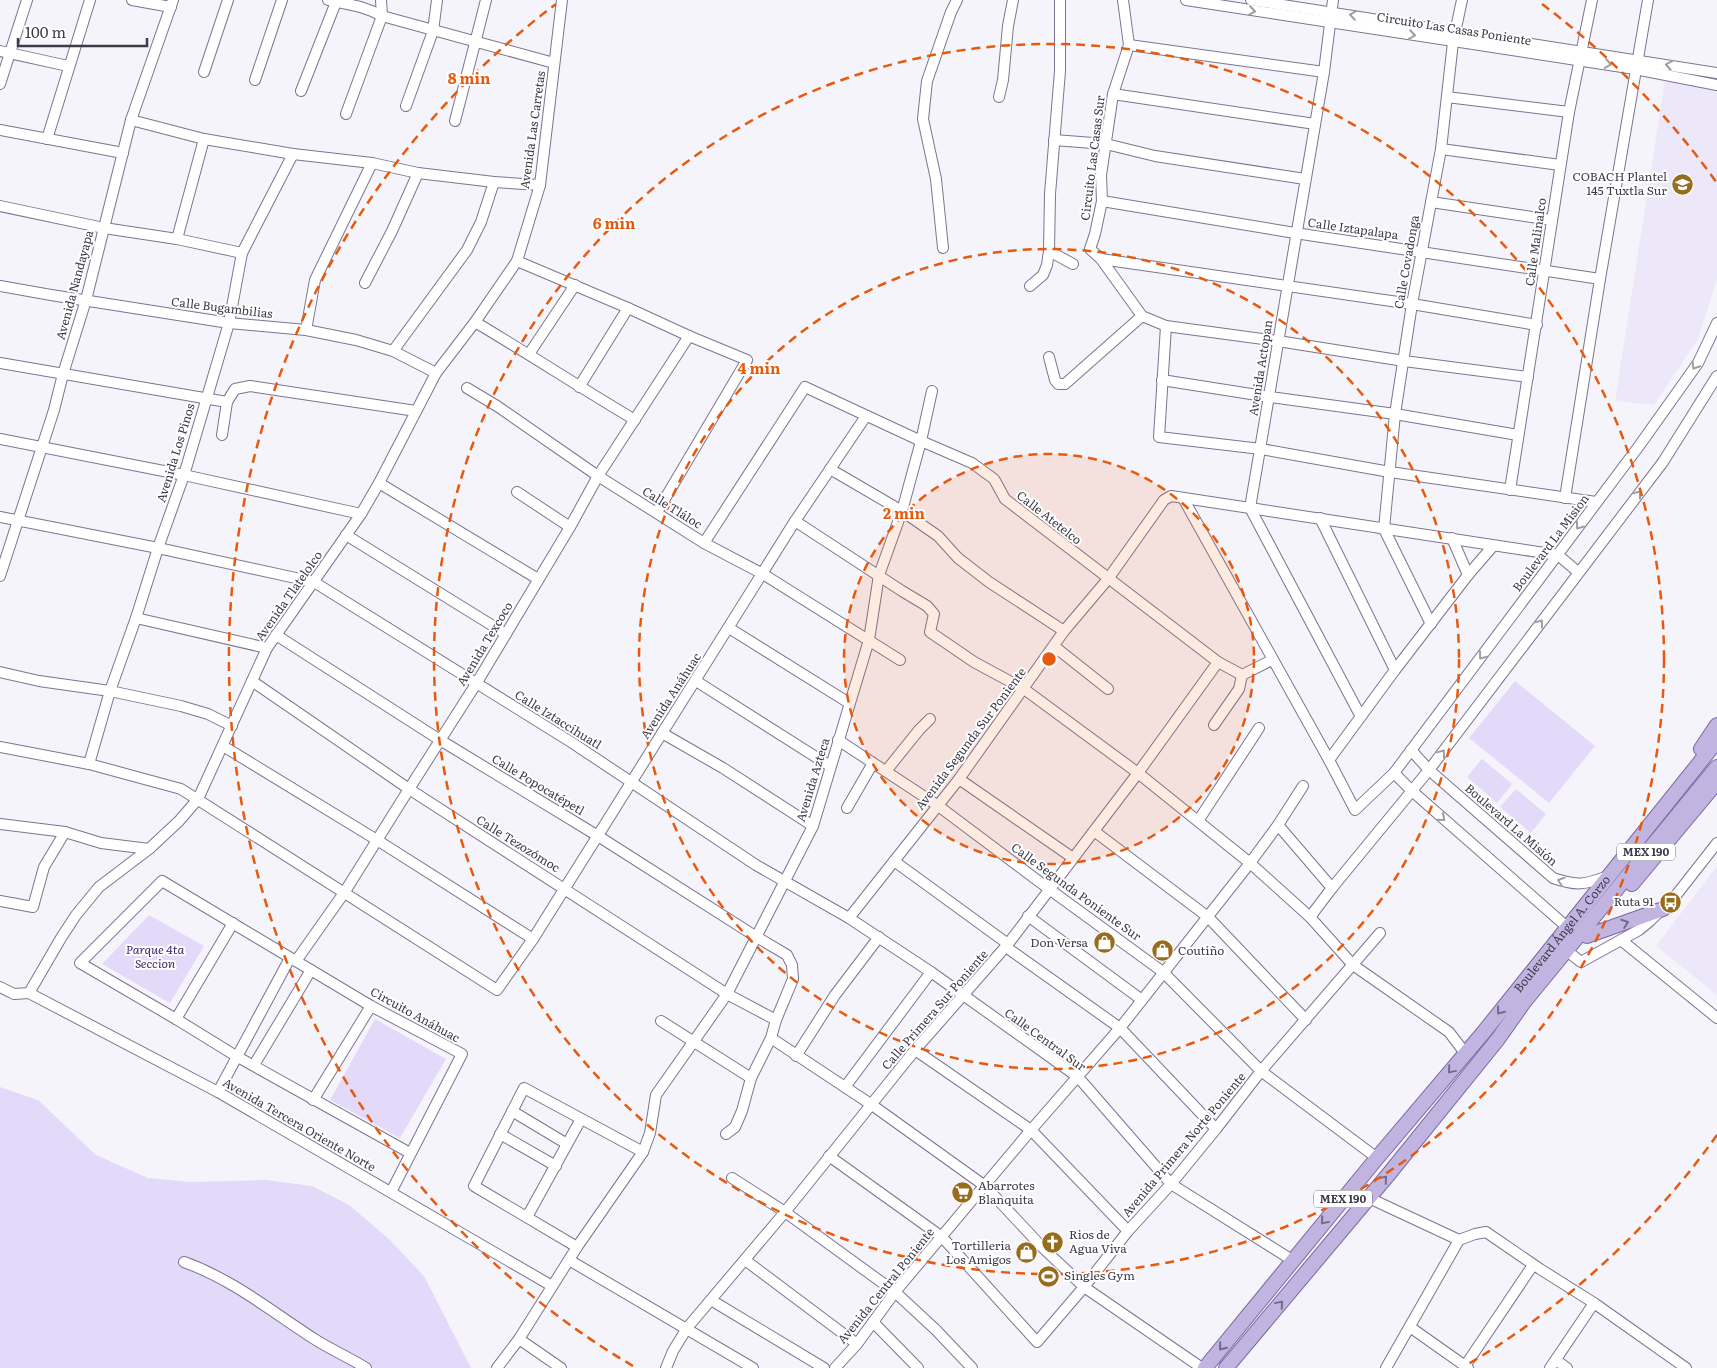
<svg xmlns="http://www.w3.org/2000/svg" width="1717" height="1368" viewBox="0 0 1717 1368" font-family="Literata,serif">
	<rect width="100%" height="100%" fill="#f6f4fb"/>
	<g fill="#ece8f9">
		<polygon points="1665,80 1717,89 1717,279 1698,339 1654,405 1615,401"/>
		<polygon points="1717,866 1717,995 1656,946"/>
	</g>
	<g fill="#e3dafa">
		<polygon points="1515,681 1595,746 1549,803 1469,738"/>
		<polygon points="1482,759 1512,784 1497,803 1467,777"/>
		<polygon points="1516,789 1546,814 1531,833 1500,807"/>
		<polygon points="149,915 204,946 170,1003 102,964"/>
		<polygon points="375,1019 446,1059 400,1138 330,1100"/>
		<polygon points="0,1087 38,1100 96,1155 148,1178 191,1182 266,1180 312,1186 349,1205 389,1239 424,1276 471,1368 0,1368"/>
	</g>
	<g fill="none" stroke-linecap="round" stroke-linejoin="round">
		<defs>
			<g id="minor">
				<polyline points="132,0 171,7"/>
				<path d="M328 0C348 5 363 5 382 16L554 63"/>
				<polyline points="1123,0 1129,45 1113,94 1101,175 1102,201 1095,234 1090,249 1101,259 1142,316 1166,326 1278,341 1404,361 1528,377"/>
				<polyline points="1186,0 1635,69 1717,85"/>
				<polyline points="1251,0 1717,73"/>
				<polyline points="1333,0 1324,72 1250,508 1360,715"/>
				<polyline points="1129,45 1324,72"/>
				<polyline points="0,51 68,66"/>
				<polyline points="204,72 228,0"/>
				<polyline points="255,80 282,0"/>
				<polyline points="0,84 27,0"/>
				<polyline points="301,91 336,2"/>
				<polyline points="1113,94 1315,124"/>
				<polyline points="999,97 1003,80 1008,26 1013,0"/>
				<polyline points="1447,97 1569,112"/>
				<polyline points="406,106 433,31 437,0"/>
				<polyline points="346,114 382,16 381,0"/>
				<polyline points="131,120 204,139 293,154 372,163 418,173 494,182 540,185"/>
				<polyline points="455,121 486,0"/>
				<polyline points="0,130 123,153"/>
				<polyline points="47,139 90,0"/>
				<polyline points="1054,140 1106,144 1155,156 1305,179"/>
				<polyline points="1441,149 1560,165"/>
				<polyline points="1102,201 1295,233 1600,279"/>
				<polyline points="1431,202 1552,220"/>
				<polyline points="0,206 104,228 177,239 242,253"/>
				<polyline points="177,239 204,139"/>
				<polyline points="943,248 936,179 923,119 927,81 951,12 957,0"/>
				<polyline points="1049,251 1073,264"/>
				<polyline points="1101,259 1412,304 1537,325"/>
				<polyline points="517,261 628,308 689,336 747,360 657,512"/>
				<polyline points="365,283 392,231 418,173"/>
				<polyline points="0,286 51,295 229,323 306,330 356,340 393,351 436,373"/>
				<polyline points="1030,286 1043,275 1047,265 1049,251 1050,194 1060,71 1060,0"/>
				<path d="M475 322C529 354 581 388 635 420"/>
				<polyline points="1166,326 1159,437 1261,449 1390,472 1596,502"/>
				<polyline points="306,330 315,280 372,163"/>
				<polyline points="393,351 467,250 481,222 494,182"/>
				<polyline points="529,354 575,285"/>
				<polyline points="1049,357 1055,380 1058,384 1065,384 1142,316"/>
				<polyline points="0,363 227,402"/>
				<polyline points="1162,380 1270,397 1395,414 1518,435"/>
				<polyline points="579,387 628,308"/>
				<polyline points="467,388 497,406 598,476 704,543 763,574 900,660"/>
				<polyline points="222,435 227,402 235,389 250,386 416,411"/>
				<polyline points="0,439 184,475 361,514"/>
				<polyline points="830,469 902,511 938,536 958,558 989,582 1064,631"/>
				<polyline points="379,483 538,579"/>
				<polyline points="1510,490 1569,112 1592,0"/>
				<polyline points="517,492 570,527"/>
				<polyline points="1183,498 1329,760 1355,810 1394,773 1639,446 1698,363 1717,323"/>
				<polyline points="1565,498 1600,279 1648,0"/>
				<polyline points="0,517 158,548 314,582 571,742 756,865 849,918 931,972 1078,1077 1171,1184 1292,1260"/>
				<polyline points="1320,518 1395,670"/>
				<polyline points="795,521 902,591 927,606 934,614 930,632 974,662 1024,689 1138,773 1250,863 1310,917 1353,965 1449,1032 1465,1053"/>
				<polyline points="346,535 506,634"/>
				<polyline points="1452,538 1468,575"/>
				<polyline points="704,543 805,387 921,441 972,463 994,479 1005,499 1218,662 1242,675"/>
				<polyline points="0,576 54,410 63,374 86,300 131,120 173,0"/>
				<polyline points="136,618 267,648"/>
				<polyline points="1431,624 1384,529 1395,414 1412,304 1441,149 1453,42 1462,0"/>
				<polyline points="729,628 849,703"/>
				<polyline points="276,635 440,740 598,836 755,936 787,955 792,965 793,979 776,1020 771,1038 751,1078 742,1111 735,1127 726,1134"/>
				<polyline points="1055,647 1108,689"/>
				<polyline points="0,672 39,681 110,691 181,706 208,714 232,726"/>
				<polyline points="1242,675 1272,660"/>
				<polyline points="252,681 409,789 727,994 776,1020"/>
				<polyline points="696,681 830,766"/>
				<polyline points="1214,725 1239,689 1242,675"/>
				<polyline points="662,733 723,768 813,826"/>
				<polyline points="838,740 937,805 1049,889 1163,972 1261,1071 1377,1158"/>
				<polyline points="223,746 377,840 533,939"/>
				<polyline points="0,747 89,764 181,789 497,990 533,939 565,888 795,521 866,416"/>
				<path d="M1411 750 1429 770 1553 878C1576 886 1585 885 1608 876"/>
				<polyline points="1329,760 1395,670 1468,575 1493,546"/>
				<polyline points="89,764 110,691 136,618 158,548 184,475 229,323 242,253 293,154"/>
				<polyline points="886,771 919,730 930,719"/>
				<polyline points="1394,773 1412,791 1567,927"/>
				<polyline points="959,779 1073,858"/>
				<polyline points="847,808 873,763"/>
				<polyline points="1198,821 1259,728"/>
				<polyline points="0,824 65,832 101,843 149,849"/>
				<polyline points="1278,825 1332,888"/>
				<polyline points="1094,831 1208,917 1306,1020"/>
				<polyline points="894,861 1008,944"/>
				<polyline points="0,901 33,907 44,867 65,832"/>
				<polyline points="1028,916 1142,1000"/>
				<polyline points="1310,917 1332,888 1429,770 1663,462 1717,376"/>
				<polyline points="849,918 959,779 1064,631 1108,579 1164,500 1171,496 1558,555 1578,572"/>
				<polyline points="1621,940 1717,1018"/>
				<polyline points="1006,947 1120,1028 1216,1129"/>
				<polyline points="1567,951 1581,962 1639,930 1650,921 1677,894 1717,843"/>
				<polyline points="296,961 344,893 409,789 476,684 570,527 598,476 689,336"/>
				<polyline points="0,987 14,994 29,993"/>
				<polyline points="29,993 61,938 76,915 99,887 149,849 179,821 198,799 267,648 361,514 379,483 436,373 475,322 517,261 540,185 562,0"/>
				<polyline points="29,993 218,1092 552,1286"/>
				<polyline points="176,1019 233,923"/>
				<polyline points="661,1021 751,1078"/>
				<polyline points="771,1038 872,1105 985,1186 1042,1247 1084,1287 1202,1368"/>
				<polyline points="915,1050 1031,1130 1128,1231"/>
				<polyline points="796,1056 835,995 879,937"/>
				<polyline points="254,1065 311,970"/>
				<polyline points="845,1087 931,972"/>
				<polyline points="218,1092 290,958"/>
				<polyline points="313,1100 371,1006"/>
				<polyline points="512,1111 567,1144"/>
				<polyline points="500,1134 556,1166"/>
				<polyline points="829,1156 942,1237 1037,1342 1084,1287 1128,1231 1171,1184 1216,1129 1261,1071 1380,933"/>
				<polyline points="732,1178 785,1212 895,1292 936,1330 972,1368"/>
				<polyline points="391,1192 462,1054 371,1006 162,881 80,963 176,1019 236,1056 410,1153"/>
				<polyline points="1369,1198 1459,1240 1475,1234 1486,1232 1540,1269 1594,1303 1686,1368"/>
				<polyline points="527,1217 581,1119"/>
				<polyline points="577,1247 474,1186 524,1088 643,1152"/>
				<polyline points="569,1260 753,1368"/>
				<polyline points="745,1260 857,1344"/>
				<path d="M184 1262C234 1280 272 1312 316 1340 332 1350 350 1358 366 1368"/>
				<polyline points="711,1300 824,1368"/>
				<polyline points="873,1322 918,1368"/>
				<polyline points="1410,1327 1468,1368"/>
				<polyline points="519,1339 561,1368"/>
				<polyline points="1556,1360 1567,1368"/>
				<polyline points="1465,1366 1533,1265"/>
				<polyline points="497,1368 519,1339 577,1247 643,1152 650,1133 656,1095 727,994 813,826 869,640 879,575 902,511 921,441 932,391"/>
				<polyline points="666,1368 673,1351 687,1328 785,1212 915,1050 1008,944 1138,773 1218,662"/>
				<polyline points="835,1368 857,1344 895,1292 1031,1130 1120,1028 1250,863 1278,825 1303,786"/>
				<polyline points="1386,1368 1459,1240"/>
				<polyline points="1550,1368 1594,1303"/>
			</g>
			<g id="major">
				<polyline points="1701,749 1717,725"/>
				<polyline points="1632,884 1717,782"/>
				<polyline points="1587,936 1663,909"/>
				<path id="s1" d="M1205 1368 1377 1158 1483 1033 1717 741"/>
				<polyline points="1226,1368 1388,1175 1498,1039 1524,1002 1717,767"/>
			</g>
		</defs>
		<use href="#minor" stroke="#7c7493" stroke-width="12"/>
		<use href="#major" stroke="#79699f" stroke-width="16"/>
		<use href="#minor" stroke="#fff" stroke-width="10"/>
		<use href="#major" stroke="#c2b4e1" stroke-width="14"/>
	</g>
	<defs><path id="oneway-chevron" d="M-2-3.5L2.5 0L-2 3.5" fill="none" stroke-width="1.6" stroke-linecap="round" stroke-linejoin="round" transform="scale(1.25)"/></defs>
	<g stroke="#9e9da4">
		<use href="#oneway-chevron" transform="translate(1252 11) rotate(8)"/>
		<use href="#oneway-chevron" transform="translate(1353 15) rotate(-171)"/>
		<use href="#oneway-chevron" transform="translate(1412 35) rotate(9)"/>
		<use href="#oneway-chevron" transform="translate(1608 64) rotate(9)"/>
		<use href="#oneway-chevron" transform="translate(1669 65) rotate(-170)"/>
		<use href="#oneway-chevron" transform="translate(1695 366) rotate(122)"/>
		<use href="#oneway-chevron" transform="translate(1638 494) rotate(-53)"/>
		<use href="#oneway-chevron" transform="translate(1579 526) rotate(126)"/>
		<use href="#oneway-chevron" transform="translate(1540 623) rotate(-53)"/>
		<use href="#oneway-chevron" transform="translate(1482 656) rotate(127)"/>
		<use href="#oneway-chevron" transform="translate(1442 753) rotate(-53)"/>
		<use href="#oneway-chevron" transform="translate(1442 818) rotate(41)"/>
		<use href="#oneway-chevron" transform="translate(1561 881) rotate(-161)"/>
	</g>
	<g stroke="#736b86">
		<use href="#oneway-chevron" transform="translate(1625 923) rotate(-20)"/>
		<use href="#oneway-chevron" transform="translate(1500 1011) rotate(128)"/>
		<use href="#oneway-chevron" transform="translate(1451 1070) rotate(130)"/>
		<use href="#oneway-chevron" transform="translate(1384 1179) rotate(-50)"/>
		<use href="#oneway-chevron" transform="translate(1324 1221) rotate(130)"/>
		<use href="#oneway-chevron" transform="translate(1280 1304) rotate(-50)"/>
		<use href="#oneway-chevron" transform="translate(1222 1347) rotate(129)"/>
	</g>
	<circle cx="1049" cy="659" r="205" fill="#e8590c" fill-opacity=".12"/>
	<g fill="none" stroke="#e8590c" stroke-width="2.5" stroke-dasharray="9 6">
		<circle cx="1049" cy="659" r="205"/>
		<circle cx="1049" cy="659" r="410"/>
		<circle cx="1049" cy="659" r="615"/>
		<path d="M1717 1135A820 820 0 0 1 1465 1366M633 1366A820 820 0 0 1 556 4M1542 4A820 820 0 0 1 1717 183"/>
	</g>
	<defs>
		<symbol id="university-disc" viewBox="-11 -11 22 22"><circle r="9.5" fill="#986c1a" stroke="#fff"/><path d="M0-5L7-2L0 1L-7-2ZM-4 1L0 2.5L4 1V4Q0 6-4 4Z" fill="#fff"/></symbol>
		<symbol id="bus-disc" viewBox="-11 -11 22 22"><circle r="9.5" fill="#986c1a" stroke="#fff"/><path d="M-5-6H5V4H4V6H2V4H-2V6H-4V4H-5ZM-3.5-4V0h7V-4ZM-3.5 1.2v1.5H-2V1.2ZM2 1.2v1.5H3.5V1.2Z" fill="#fff"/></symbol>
		<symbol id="shop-disc" viewBox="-11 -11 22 22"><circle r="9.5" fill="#986c1a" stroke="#fff"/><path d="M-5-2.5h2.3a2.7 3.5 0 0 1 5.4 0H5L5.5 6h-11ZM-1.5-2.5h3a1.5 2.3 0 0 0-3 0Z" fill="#fff"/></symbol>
		<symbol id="supermarket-disc" viewBox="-11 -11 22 22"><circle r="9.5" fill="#986c1a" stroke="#fff"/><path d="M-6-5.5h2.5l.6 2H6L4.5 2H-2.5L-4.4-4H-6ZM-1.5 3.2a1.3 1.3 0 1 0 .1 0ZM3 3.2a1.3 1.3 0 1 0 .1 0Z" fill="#fff"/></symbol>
		<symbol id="church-disc" viewBox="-11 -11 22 22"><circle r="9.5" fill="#986c1a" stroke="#fff"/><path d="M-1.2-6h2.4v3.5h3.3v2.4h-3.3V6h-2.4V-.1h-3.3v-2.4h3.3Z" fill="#fff"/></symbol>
		<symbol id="stadium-disc" viewBox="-11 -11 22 22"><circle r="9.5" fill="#986c1a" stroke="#fff"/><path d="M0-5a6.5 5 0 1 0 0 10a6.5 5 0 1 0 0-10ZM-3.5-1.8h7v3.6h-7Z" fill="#fff"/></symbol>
	</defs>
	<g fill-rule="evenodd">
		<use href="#university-disc" x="1670" y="172" width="25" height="25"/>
		<use href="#bus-disc" x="1658" y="890" width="25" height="25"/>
		<use href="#shop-disc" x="1092" y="930" width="25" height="25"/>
		<use href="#shop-disc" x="1150" y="938" width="25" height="25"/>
		<use href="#supermarket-disc" x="950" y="1180" width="25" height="25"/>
		<use href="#church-disc" x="1040" y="1230" width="25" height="25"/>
		<use href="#shop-disc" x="1014" y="1240" width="25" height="25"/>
		<use href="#stadium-disc" x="1036" y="1264" width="25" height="25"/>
	</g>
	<g text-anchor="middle" stroke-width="4" stroke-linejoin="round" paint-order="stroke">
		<g fill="#fff" stroke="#787680" stroke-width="1">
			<rect x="1617" y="843.5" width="58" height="17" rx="4"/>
			<rect x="1314" y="1190.5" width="58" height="17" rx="4"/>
		</g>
		<g font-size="11" font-weight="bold" fill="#3e3b49">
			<text x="1646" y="856">MEX 190</text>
			<text x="1343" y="1203">MEX 190</text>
		</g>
		<g font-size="12" fill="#3e3b49" stroke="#fff">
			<text transform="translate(1454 29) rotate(9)" y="4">Circuito Las Casas Poniente</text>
			<text transform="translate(533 130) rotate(-82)" y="4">Avenida Las Carretas</text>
			<text transform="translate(1093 158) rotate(-83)" y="4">Circuito Las Casas Sur</text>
			<text transform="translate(1353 229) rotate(8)" y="4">Calle Iztapalapa</text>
			<text transform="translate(1536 242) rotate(-82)" y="4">Calle Malinalco</text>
			<text transform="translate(1407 262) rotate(-80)" y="4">Calle Covadonga</text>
			<text transform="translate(75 285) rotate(-75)" y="4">Avenida Nandayapa</text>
			<text transform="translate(222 308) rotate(7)" y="4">Calle Bugambilias</text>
			<text transform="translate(1261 368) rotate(-81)" y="4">Avenida Actopan</text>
			<text transform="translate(176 453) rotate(-73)" y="4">Avenida Los Pinos</text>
			<text transform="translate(672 508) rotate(32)" y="4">Calle Tláloc</text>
			<text transform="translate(1049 518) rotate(38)" y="4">Calle Atetelco</text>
			<text transform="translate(1551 543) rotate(-53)" y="4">Boulevard La Mision</text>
			<text transform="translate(289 596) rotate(-55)" y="4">Avenida Tlatelolco</text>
			<text transform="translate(485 644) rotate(-59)" y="4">Avenida Texcoco</text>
			<text transform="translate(671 696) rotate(-57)" y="4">Avenida Anáhuac</text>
			<text transform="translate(558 720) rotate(32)" y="4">Calle Iztaccíhuatl</text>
			<text transform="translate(971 739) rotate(-53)" y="4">Avenida Segunda Sur Poniente</text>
			<text transform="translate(813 780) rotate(-73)" y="4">Avenida Azteca</text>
			<text transform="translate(538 785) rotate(31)" y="4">Calle Popocatépetl</text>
			<text transform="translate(1511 825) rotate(41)" y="4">Boulevard La Misión</text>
			<text transform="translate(518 844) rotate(32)" y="4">Calle Tezozómoc</text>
			<text transform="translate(1076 892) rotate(36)" y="4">Calle Segunda Poniente Sur</text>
			<text dy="4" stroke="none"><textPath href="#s1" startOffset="562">Boulevard Ángel A. Corzo</textPath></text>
			<text transform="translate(935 1010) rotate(-49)" y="4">Calle Primera Sur Poniente</text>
			<text transform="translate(415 1015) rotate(29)" y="4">Circuito Anáhuac</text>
			<text transform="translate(1045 1040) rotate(36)" y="4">Calle Central Sur</text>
			<text transform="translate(299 1125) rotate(30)" y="4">Avenida Tercera Oriente Norte</text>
			<text transform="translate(1184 1145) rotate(-50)" y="4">Avenida Primera Norte Poniente</text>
			<text transform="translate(886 1286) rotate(-51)" y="4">Avenida Central Poniente</text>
		</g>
		<g font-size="12" fill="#3e3b49" stroke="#fff" text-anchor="end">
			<text x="1667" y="181">COBACH Plantel<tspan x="1667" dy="14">145 Tuxtla Sur</tspan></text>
			<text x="1654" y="906">Ruta 91</text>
			<text x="1088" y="947">Don Versa</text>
			<text x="1178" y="955" text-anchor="start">Coutiño</text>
			<text x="978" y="1190" text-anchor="start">Abarrotes<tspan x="978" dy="14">Blanquita</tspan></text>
			<text x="1069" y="1239" text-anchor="start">Rios de<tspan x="1069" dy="14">Agua Viva</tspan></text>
			<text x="1011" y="1250">Tortilleria<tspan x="1011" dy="14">Los Amigos</tspan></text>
			<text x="1064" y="1280" text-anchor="start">Singles Gym</text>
		</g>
		<g font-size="12" font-style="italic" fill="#422470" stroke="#fff">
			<text x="155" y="954">Parque 4ta<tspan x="155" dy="14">Seccion</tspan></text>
		</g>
	</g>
	<circle cx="1049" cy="659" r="8" fill="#e8590c" stroke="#fff" stroke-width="2.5"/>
	<g font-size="15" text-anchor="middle" font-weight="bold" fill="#e8590c" stroke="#fff" stroke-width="4" stroke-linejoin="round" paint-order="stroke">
		<text x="469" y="84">8 min</text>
		<text x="614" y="229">6 min</text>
		<text x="759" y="374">4 min</text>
		<text x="904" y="519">2 min</text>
	</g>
	<path d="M18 38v8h129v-8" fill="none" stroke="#3e3b49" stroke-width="2.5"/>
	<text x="25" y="38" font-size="15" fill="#3e3b49" stroke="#ffffff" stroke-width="4" paint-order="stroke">100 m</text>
</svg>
